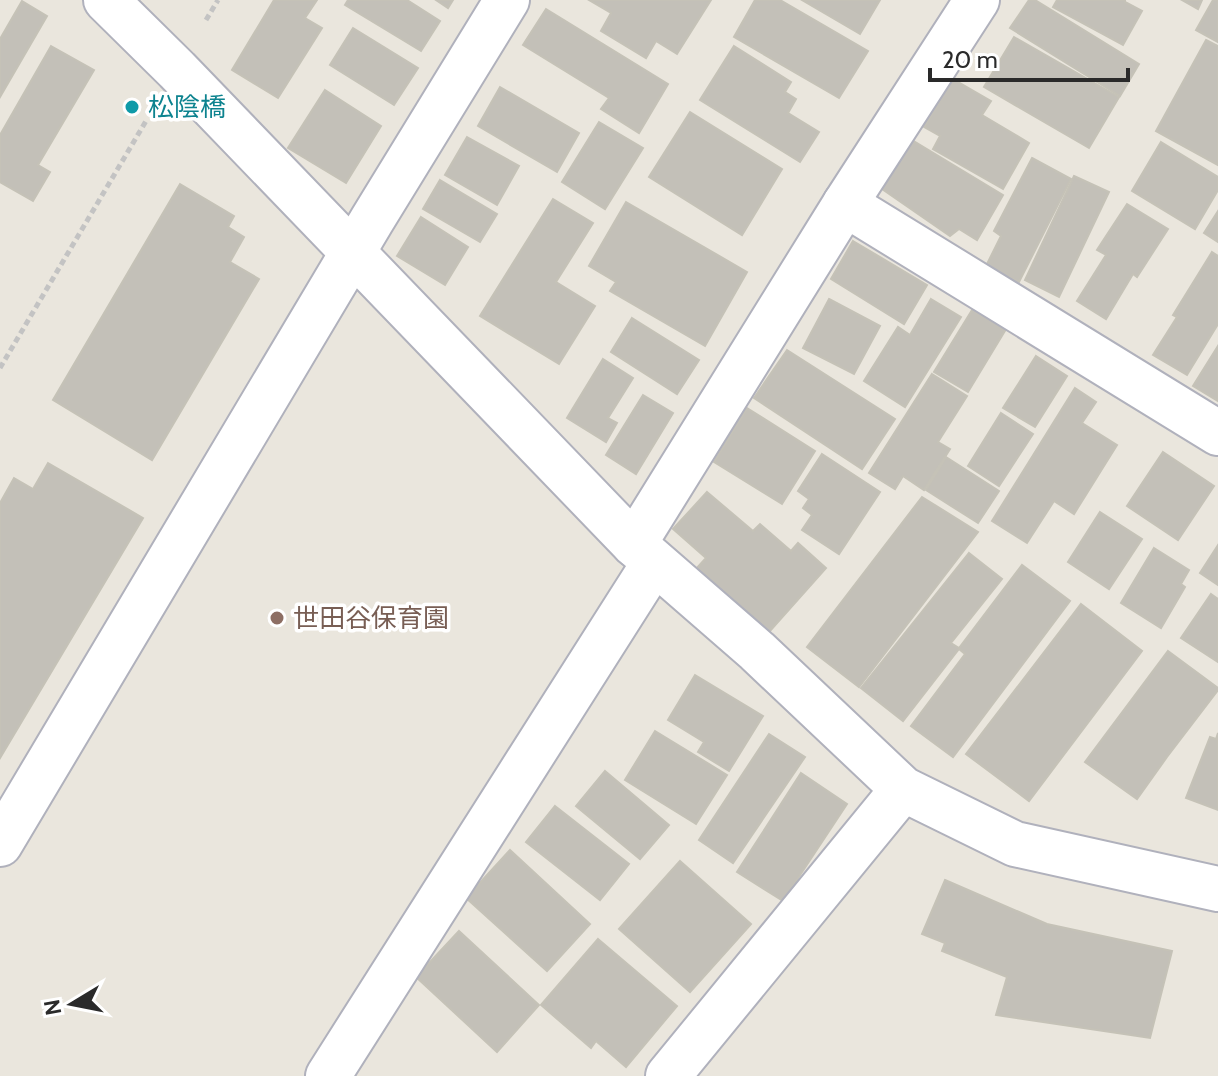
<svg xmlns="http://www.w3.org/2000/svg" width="1218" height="1076" viewBox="0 0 1218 1076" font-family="Cabin,'Noto Sans JP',sans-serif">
	<rect width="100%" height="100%" fill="#eae6dd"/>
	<g fill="#c3c0b8" stroke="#c5c2b7" stroke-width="2">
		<polygon points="274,0 317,0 305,18 322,28 278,98 232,70"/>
		<polygon points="348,0 407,0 440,21 421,51 345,5"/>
		<polygon points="436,0 453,0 448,8"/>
		<polygon points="589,0 711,0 677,54 656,41 646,58 601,31 611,13"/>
		<polygon points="755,0 780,0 868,51 839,98 734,37"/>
		<polygon points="802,0 880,0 860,34"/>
		<polygon points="1029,0 1035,0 1139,64 1120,96 1010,28"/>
		<polygon points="1057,0 1125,0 1125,2 1142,11 1123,45 1053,7"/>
		<polygon points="1182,0 1202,0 1198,9"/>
		<polygon points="1213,0 1218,0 1218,42 1196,30"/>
		<polygon points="22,1 47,16 0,97 0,39"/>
		<polygon points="546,9 668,84 639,133 601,109 609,98 523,45"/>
		<polygon points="353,28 418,68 394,105 330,65"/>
		<polygon points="1014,37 1119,97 1089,148 984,87"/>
		<polygon points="1206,40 1218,46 1218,165 1156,131"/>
		<polygon points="51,46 94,70 38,165 50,172 33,201 0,182 0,135"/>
		<polygon points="734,46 791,82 785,92 796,99 788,113 819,132 800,162 700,100"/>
		<polygon points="953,79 991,101 982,115 1029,143 1003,189 933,149 940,136 924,127"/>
		<polygon points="500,87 579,133 557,172 478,126"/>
		<polygon points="325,90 381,126 346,183 288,148"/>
		<polygon points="690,112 782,169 742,235 649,177"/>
		<polygon points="599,122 643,148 605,209 562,182"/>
		<polygon points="467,137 519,166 497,205 445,175"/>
		<polygon points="912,140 1003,195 977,240 959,229 950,236 882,189"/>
		<polygon points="1161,142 1218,177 1218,190 1195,229 1132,191"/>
		<polygon points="1032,158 1071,179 1019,282 986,266 1001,236 994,231"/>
		<polygon points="1074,176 1109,192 1059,297 1025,280"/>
		<polygon points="440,180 497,214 480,242 423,209"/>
		<polygon points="180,184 234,216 228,227 244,237 230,262 259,279 152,460 53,400"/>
		<polygon points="553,199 593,223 556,282 595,306 559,364 480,316"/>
		<polygon points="626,202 747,272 705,346 610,291 616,282 589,266"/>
		<polygon points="1127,204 1168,229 1137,277 1133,274 1106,319 1077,301 1106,255 1097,250"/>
		<polygon points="1218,211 1218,242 1204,233"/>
		<polygon points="421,217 468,247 445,285 397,256"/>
		<polygon points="853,241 927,285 904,324 831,279"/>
		<polygon points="1212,252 1218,256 1218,324 1187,375 1153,355 1177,317 1173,315"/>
		<polygon points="829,299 880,326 854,374 803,348"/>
		<polygon points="931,299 961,317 905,407 864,381 898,327 910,335"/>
		<polygon points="972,310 1006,329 968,392 934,372"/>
		<polygon points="632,318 699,360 677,394 611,352"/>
		<polygon points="1218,346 1218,401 1193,386"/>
		<polygon points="787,350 895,419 862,469 754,398"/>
		<polygon points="1036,356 1067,376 1035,427 1003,408"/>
		<polygon points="603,359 633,378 608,418 617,423 606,442 567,418"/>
		<polygon points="932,374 967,396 938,442 950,449 924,490 903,476 895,489 869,473"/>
		<polygon points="1075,388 1096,402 1082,423 1117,445 1074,514 1054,501 1027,543 992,521"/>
		<polygon points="643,395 673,413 636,474 606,455"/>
		<polygon points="747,408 815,451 782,504 714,462"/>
		<polygon points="1001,413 1033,434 999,486 968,466"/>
		<polygon points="1163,452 1214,486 1178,540 1127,506"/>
		<polygon points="822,454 880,492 839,554 802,530 812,515 803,508 809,499 798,491"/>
		<polygon points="946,457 999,491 978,523 926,490"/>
		<polygon points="48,463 143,518 0,758 0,503 14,478 33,489"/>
		<polygon points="707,492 753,531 760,524 791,551 798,543 826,568 769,632 696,569 706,558 673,529"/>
		<polygon points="922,497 978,532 859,687 807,647"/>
		<polygon points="1100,512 1142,539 1109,589 1068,562"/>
		<polygon points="1218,545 1218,585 1200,573"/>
		<polygon points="1154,548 1189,570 1181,584 1185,587 1161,628 1121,603"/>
		<polygon points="969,553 1002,579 951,643 959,648 1022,565 1070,601 953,757 911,726 965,654 959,649 903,721 861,688"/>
		<polygon points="1211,594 1218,599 1218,662 1181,638"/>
		<polygon points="1081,604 1142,651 1029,801 966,754"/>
		<polygon points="1168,651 1218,688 1218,690 1167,757 1137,799 1085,762"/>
		<polygon points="695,675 763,716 729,771 698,752 704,742 668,720"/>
		<polygon points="655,731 727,775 696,824 625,780"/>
		<polygon points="1218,733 1218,810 1186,798 1210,737 1216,739"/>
		<polygon points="769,734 805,757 733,863 699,840"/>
		<polygon points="605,771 669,825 640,859 576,806"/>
		<polygon points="801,773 847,804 783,901 737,872"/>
		<polygon points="555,806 629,864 600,900 526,842"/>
		<polygon points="510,850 590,924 547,971 466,898"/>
		<polygon points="680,861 751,924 690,992 619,929"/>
		<polygon points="945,880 1047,924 1172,951 1150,1038 996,1015 1007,977 942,951 945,943 922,934"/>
		<polygon points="459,931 539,1005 497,1052 416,977"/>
		<polygon points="598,939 677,1006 626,1067 596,1041 591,1048 541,1005"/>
	</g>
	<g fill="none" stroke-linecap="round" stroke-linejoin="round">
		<defs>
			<g id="minor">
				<polyline points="106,0 177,70 634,544 757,651 903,789 1015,844 1218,889"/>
				<polyline points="845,204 1218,433"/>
				<polyline points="634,544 845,204 977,0"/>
				<polyline points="0,844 372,220 507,0"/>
				<polyline points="328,1076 654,563"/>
				<polyline points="668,1076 903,789"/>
			</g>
		</defs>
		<use href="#minor" stroke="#b0b1bc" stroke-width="48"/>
		<g stroke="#c3c3c3" stroke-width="5" stroke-dasharray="6 4" stroke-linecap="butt">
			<polyline points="206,20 218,0"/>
			<polyline points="0,368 146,121"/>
		</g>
		<use href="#minor" stroke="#fff" stroke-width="44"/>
	</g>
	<circle fill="#0f9aa8" stroke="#fff" stroke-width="3" cx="132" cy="107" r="8"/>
	<circle fill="#8d6e63" stroke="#fff" stroke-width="3" cx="277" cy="618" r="8"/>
	<g text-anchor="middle" stroke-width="7" stroke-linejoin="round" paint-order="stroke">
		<g font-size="26" fill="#0d838f" stroke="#fff" text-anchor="start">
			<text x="148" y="116">松陰橋</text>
		</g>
		<g font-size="26" fill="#785e54" stroke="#fff" text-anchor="start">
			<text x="293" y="627">世田谷保育園</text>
		</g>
	</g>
	<g transform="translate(72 1004) rotate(260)" stroke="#ffffff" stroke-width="6" paint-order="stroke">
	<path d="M0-6L14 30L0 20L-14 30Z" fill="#2a2a2a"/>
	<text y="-12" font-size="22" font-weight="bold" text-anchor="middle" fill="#2a2a2a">N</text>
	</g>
	<path d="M930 68v12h198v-12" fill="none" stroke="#2a2a2a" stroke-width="4"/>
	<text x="942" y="68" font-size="24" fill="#2a2a2a" stroke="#ffffff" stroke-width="6" paint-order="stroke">20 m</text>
</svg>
